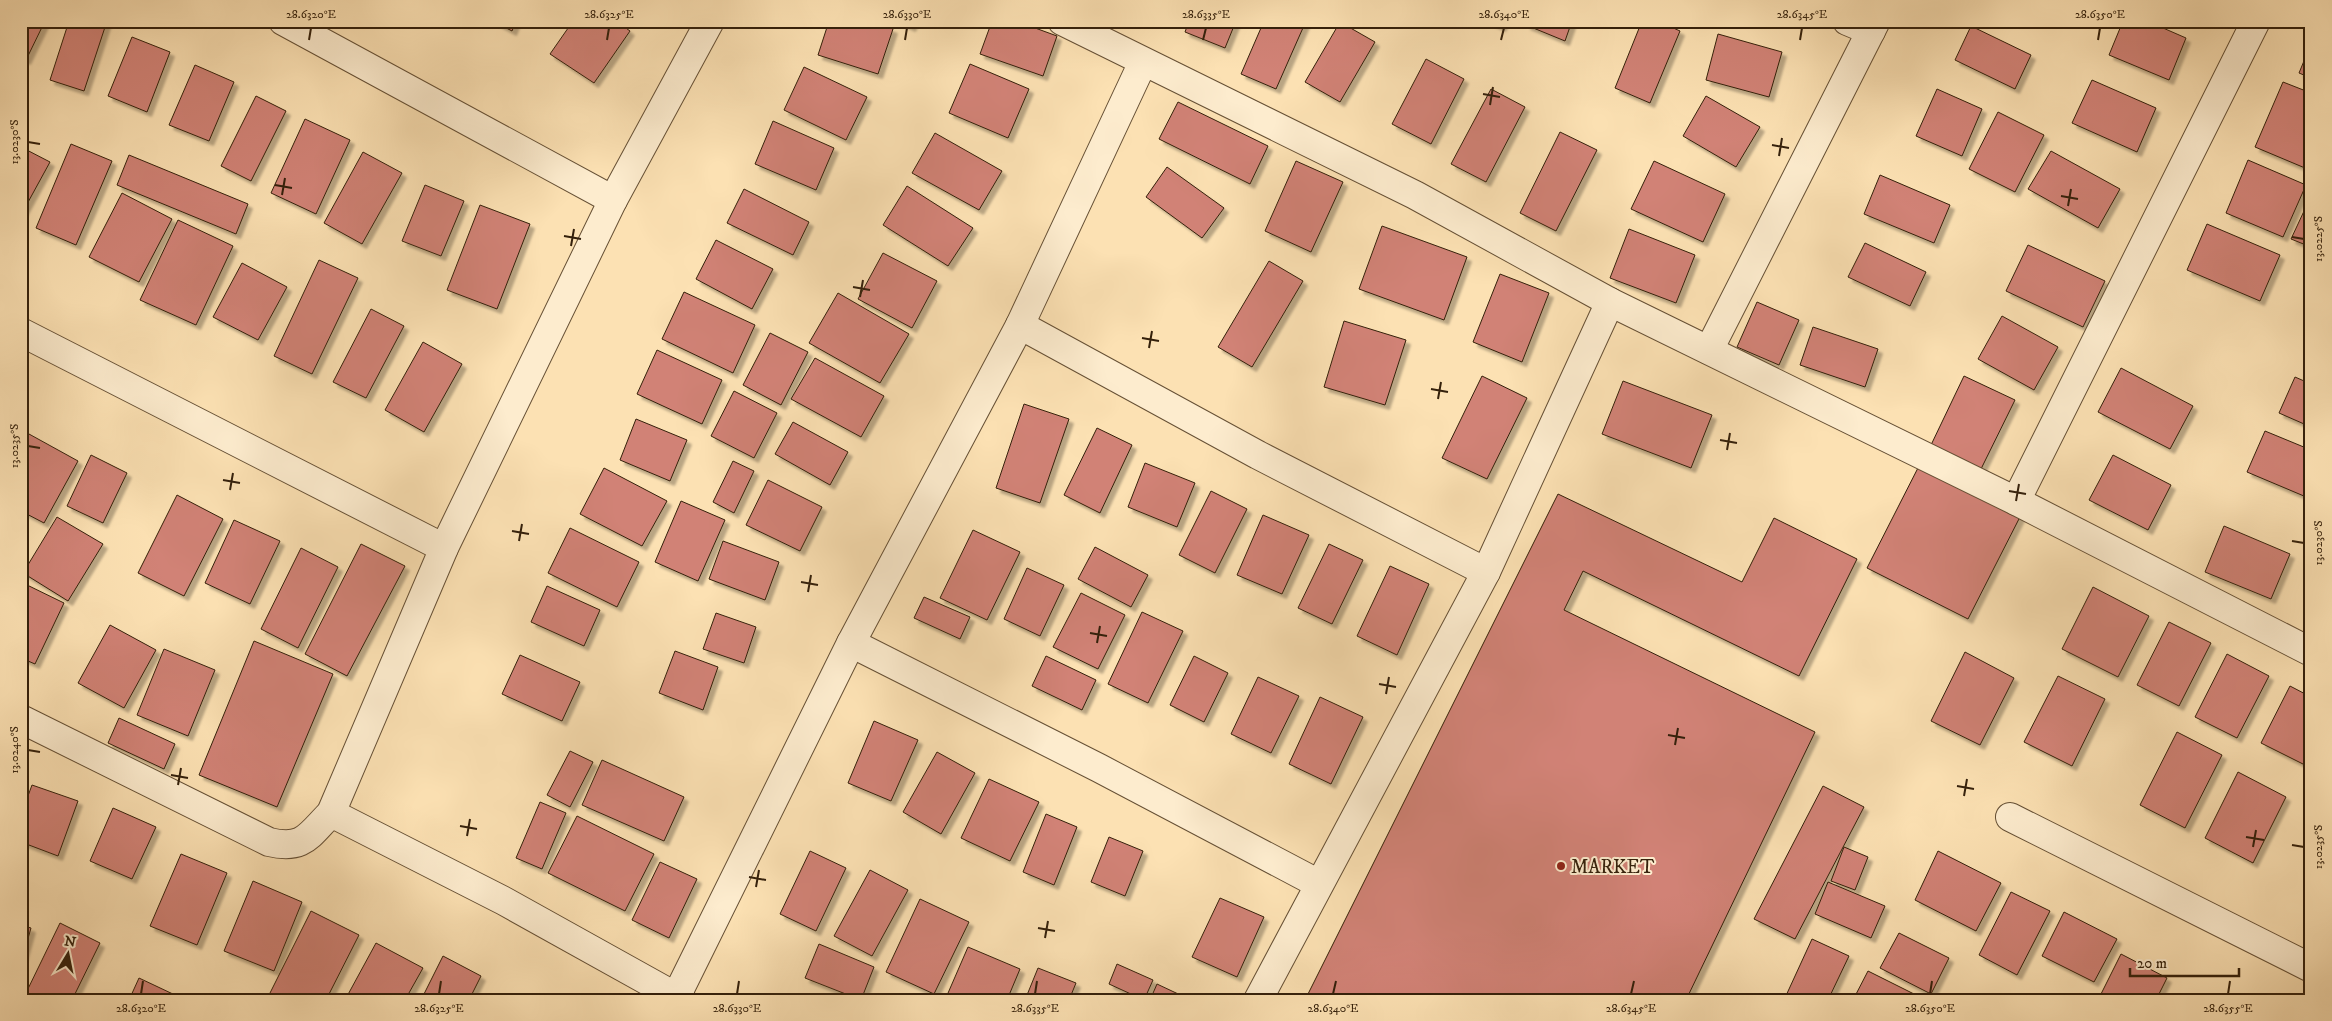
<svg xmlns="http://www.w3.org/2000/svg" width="2332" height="1021" viewBox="0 0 2332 1021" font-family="'IM FELL DW Pica',serif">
	<defs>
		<filter id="shadow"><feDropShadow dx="4.5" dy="4.5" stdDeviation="1" flood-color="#0004"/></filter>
	</defs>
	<rect width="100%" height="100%" fill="#fce1b3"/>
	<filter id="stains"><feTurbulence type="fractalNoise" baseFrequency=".004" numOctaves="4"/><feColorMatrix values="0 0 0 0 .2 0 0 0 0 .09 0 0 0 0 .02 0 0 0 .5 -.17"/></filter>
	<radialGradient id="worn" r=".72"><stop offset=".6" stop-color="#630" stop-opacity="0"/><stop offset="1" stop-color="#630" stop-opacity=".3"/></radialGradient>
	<g fill="#d18276" stroke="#34200b" filter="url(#shadow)">
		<polygon points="21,21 45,21 26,60 21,58"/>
		<polygon points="69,21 107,21 84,91 50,80"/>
		<polygon points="493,21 516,21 512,31"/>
		<polygon points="573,21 616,21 630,31 594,83 550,54"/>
		<polygon points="829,21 869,21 893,29 878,74 818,55"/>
		<polygon points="898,21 914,21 911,27"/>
		<polygon points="992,21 1016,21 1057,36 1043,76 980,54"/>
		<polygon points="1189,21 1236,21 1225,48 1185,32"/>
		<polygon points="1264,21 1306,21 1276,89 1241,74"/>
		<polygon points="1487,21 1504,21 1501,27"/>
		<polygon points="1528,21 1572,21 1565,41 1526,25"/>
		<polygon points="1642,21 1658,21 1680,31 1650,103 1615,88"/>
		<polygon points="2123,21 2147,21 2186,38 2169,80 2109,55"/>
		<polygon points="1340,22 1375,42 1340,102 1305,82"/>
		<polygon points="1971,26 2031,55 2015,89 1955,60"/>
		<polygon points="1718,34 1782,52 1769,97 1706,80"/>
		<polygon points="132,37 170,52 147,112 108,96"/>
		<polygon points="2311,44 2311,78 2299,73"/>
		<polygon points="1426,59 1464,79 1431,144 1392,124"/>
		<polygon points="970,64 1029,89 1008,138 949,113"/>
		<polygon points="195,65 234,82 209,141 169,125"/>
		<polygon points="804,67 867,97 846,140 784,110"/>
		<polygon points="2092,80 2156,108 2137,152 2072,123"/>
		<polygon points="2283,82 2311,93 2311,155 2305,168 2255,147"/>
		<polygon points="1491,89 1525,107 1486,182 1451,164"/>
		<polygon points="1937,89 1982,109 1962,156 1916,136"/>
		<polygon points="256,96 286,111 251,181 221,166"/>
		<polygon points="1706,96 1760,127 1736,167 1683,136"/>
		<polygon points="1178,102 1268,146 1250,184 1159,139"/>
		<polygon points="1998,112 2044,135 2015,192 1969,169"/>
		<polygon points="305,119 350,140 316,214 271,193"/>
		<polygon points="773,121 834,148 816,190 755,164"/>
		<polygon points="1560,132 1597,150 1556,231 1520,213"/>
		<polygon points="935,133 1002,171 979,210 912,173"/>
		<polygon points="71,144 112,161 76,245 36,228"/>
		<polygon points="21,147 50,162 21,215"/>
		<polygon points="2051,151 2120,189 2098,228 2028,189"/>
		<polygon points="363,152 402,173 362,244 324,223"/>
		<polygon points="129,155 248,204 236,234 117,185"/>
		<polygon points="2248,160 2306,185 2283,237 2226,213"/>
		<polygon points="1296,161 1343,182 1311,252 1265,231"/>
		<polygon points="1654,161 1725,194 1703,242 1631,209"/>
		<polygon points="1167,167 1224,208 1202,238 1146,197"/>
		<polygon points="1880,175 1950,205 1934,243 1864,214"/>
		<polygon points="425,185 464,201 441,256 402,241"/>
		<polygon points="907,186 973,228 948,266 883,225"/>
		<polygon points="744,189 809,222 793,255 727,223"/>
		<polygon points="122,193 172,219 139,282 89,257"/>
		<polygon points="2311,196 2311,247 2291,239"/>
		<polygon points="480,205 530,224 497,309 447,290"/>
		<polygon points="178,220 233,246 196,325 140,300"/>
		<polygon points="2207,224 2280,255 2260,301 2187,270"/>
		<polygon points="1382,226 1467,257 1444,320 1359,289"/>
		<polygon points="1629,229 1695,255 1676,303 1610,278"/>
		<polygon points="716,240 773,269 752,309 696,279"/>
		<polygon points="1865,243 1926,272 1910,306 1848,277"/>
		<polygon points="2028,245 2105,281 2083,327 2006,291"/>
		<polygon points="883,253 937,281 912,328 858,299"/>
		<polygon points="319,260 358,278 312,374 274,356"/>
		<polygon points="1269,261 1303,281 1252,367 1218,347"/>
		<polygon points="242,263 287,287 258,340 213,317"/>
		<polygon points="1500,274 1549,293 1522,362 1473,342"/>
		<polygon points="684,292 755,325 733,373 662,339"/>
		<polygon points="838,293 909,334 880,383 809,343"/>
		<polygon points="1757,302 1799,320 1779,365 1737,347"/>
		<polygon points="371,309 404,326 366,398 333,382"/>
		<polygon points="2002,316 2058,347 2034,390 1978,359"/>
		<polygon points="1344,321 1406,340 1385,405 1324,387"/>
		<polygon points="1813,327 1878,349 1865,387 1800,365"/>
		<polygon points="770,333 808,352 781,405 743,385"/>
		<polygon points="423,342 462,364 424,432 385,410"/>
		<polygon points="657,350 722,380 702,424 637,394"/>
		<polygon points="815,358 884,396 861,437 791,399"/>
		<polygon points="2121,368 2193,406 2170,449 2098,412"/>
		<polygon points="1482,376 1527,398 1487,479 1442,458"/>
		<polygon points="1964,376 2015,400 1981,469 1931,445"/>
		<polygon points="2295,377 2311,384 2311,427 2279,413"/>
		<polygon points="1623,381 1712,415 1691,468 1602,434"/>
		<polygon points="734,391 777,413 754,458 711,436"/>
		<polygon points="1024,404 1069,419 1040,503 996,488"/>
		<polygon points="636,419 687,440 670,481 620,460"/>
		<polygon points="793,422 848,452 830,485 775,454"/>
		<polygon points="1097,428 1132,445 1100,513 1064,495"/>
		<polygon points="2265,431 2311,450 2311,499 2247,472"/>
		<polygon points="29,434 78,461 44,523 21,511 21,447"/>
		<polygon points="91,455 127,473 103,523 67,506"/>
		<polygon points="2113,455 2171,485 2148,530 2089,500"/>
		<polygon points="733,461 754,471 734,513 713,502"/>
		<polygon points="1921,462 2022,513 1968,619 1867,568"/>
		<polygon points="1145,463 1195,483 1177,527 1128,507"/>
		<polygon points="604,468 667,501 642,546 580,514"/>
		<polygon points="768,480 822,507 800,551 746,525"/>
		<polygon points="1211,491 1247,509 1215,573 1179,555"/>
		<polygon points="1558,494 1742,582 1774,518 1857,559 1799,676 1583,571 1564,610 1815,732 1686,1000 1305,1000"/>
		<polygon points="177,495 223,519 184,596 138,573"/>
		<polygon points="681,501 725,520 698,581 655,562"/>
		<polygon points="1263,515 1309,535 1282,594 1237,575"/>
		<polygon points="57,517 103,544 68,601 23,573"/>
		<polygon points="234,520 280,541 250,604 205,583"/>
		<polygon points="2224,526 2290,554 2271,599 2205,572"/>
		<polygon points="570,528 639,562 617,607 548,573"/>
		<polygon points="973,530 1020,552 987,620 940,598"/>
		<polygon points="723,541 779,562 765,600 709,579"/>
		<polygon points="361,544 405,566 347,676 305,654"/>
		<polygon points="1329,544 1363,560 1332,624 1298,608"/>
		<polygon points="1095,547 1148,575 1131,607 1078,579"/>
		<polygon points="301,548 338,567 298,648 261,629"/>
		<polygon points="1390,566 1429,584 1397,655 1357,636"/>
		<polygon points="1027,568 1064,585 1040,636 1004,619"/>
		<polygon points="25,584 64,603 35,664 21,658 21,591"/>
		<polygon points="547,586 600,610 584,646 531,622"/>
		<polygon points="2093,587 2149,616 2118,677 2062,649"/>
		<polygon points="1081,593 1125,615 1098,669 1053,647"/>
		<polygon points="924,597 970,617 960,639 914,618"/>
		<polygon points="1142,612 1183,631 1148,703 1108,684"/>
		<polygon points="716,613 756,627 744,663 703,649"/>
		<polygon points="2169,622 2211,643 2179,706 2137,685"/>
		<polygon points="110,625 156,650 124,708 78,683"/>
		<polygon points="254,641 333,674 277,807 199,775"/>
		<polygon points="164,649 215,670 188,736 137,715"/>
		<polygon points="675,651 718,667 703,710 659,693"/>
		<polygon points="1965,652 2014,678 1980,745 1931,721"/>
		<polygon points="2227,654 2269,676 2237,738 2195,717"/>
		<polygon points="520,655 580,682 562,721 502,694"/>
		<polygon points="1046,656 1096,680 1082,710 1032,686"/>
		<polygon points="1194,656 1228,673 1204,722 1170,705"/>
		<polygon points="2058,676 2105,699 2072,766 2024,742"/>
		<polygon points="1258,677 1299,696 1271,753 1231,734"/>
		<polygon points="2290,686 2311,697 2311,768 2261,743"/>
		<polygon points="1320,697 1363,717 1331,784 1289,764"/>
		<polygon points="119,718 175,744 164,769 108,743"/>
		<polygon points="874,721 918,740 891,801 848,783"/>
		<polygon points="2177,732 2222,755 2185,828 2140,805"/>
		<polygon points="570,751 593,762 570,807 547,795"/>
		<polygon points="937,752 975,773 941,834 903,812"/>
		<polygon points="602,760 684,797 664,841 582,805"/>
		<polygon points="2238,772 2286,797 2253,863 2205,838"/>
		<polygon points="989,779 1039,802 1010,861 961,838"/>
		<polygon points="32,785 78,801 58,856 21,842 21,815"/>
		<polygon points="1823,786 1864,807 1795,939 1754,919"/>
		<polygon points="540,802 566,813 542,869 516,858"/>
		<polygon points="113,808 156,827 132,879 90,861"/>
		<polygon points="1046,814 1077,827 1054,885 1023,872"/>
		<polygon points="577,816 654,854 625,911 548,873"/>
		<polygon points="1109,837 1143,851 1125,896 1091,882"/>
		<polygon points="1844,847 1868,857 1855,890 1831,881"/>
		<polygon points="810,851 846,868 816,931 780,914"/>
		<polygon points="1938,851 2001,883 1976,931 1915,900"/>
		<polygon points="181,854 227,873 197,945 150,926"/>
		<polygon points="660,862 697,879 669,938 632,920"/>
		<polygon points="870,870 908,890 872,956 834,936"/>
		<polygon points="253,881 302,902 274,971 224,951"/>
		<polygon points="1828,882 1885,906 1871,938 1815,914"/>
		<polygon points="2011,892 2050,911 2017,975 1979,955"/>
		<polygon points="1220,898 1264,917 1237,977 1192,957"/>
		<polygon points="920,899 969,922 934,994 886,972"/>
		<polygon points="311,911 359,935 326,1000 277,1000 269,995"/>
		<polygon points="2064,912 2117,939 2094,982 2042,956"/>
		<polygon points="60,923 100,943 72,1000 30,1000 24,997"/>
		<polygon points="21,925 31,928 21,963"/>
		<polygon points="1899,933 1949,958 1931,994 1880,968"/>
		<polygon points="1812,939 1849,956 1828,1000 1784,1000"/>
		<polygon points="376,943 423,968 405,1000 345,1000"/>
		<polygon points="819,944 874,967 861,1000 805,978"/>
		<polygon points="968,947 1020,969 1007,1000 945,1000"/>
		<polygon points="2121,954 2167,978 2156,1000 2098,1000"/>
		<polygon points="443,956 481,976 469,1000 421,1000"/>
		<polygon points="1117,964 1153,980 1144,1000 1109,984"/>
		<polygon points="1038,968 1076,983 1069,1000 1025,1000"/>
		<polygon points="1868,971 1920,997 1919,1000 1853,1000"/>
		<polygon points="139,978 175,995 173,1000 129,1000"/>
		<polygon points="1157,984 1191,1000 1150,1000"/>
	</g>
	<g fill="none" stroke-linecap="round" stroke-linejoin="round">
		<defs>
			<g id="minor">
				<polyline points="283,21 613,200"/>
				<polyline points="1062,21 1415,195 1610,302 2016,501 2311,652"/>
				<polyline points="1847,21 1871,31"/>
				<polyline points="1020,325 1258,455 1486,572"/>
				<polyline points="21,332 444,548"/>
				<polyline points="1709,350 1876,21"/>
				<polyline points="2016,501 2256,21"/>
				<polyline points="851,643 1099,768 1319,884"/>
				<path d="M21 719 269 842C304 850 308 836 331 813L444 548 613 200 710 21"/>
				<polyline points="331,813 504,901 682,1000"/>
				<polyline points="2010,817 2311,968"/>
				<polyline points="676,997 851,643 1020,325 1143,62"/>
				<polyline points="1258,1000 1486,572 1610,302"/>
			</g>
		</defs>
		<use href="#minor" stroke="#665035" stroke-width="30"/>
		<use href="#minor" stroke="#fdecce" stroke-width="28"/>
	</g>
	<path fill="none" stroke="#34200b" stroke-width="2" d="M309 40 311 28M607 40 609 28M905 40 907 28M1203 40 1206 28M1501 40 1504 28M1800 40 1802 28M2098 40 2100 28M1483 94 1500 97M1490 105 1493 87M28 142 40 144M1772 145 1789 148M1779 156 1782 138M275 185 292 188M282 195 285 178M2061 196 2078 199M2068 206 2071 189M564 236 581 239M2292 237 2304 239M571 246 574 229M853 287 870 290M860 297 863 280M1142 338 1159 341M1149 348 1152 331M1431 389 1448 392M1438 399 1441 382M1720 440 1737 443M28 446 40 448M1727 450 1730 433M223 480 240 483M230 490 233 473M2009 491 2026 494M2016 501 2019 484M512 531 529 534M519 541 522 524M2292 541 2304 543M801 582 818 585M808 592 811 575M1090 633 1107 636M1097 643 1100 626M1379 684 1396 687M1386 694 1389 677M1668 735 1685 738M1675 745 1678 728M28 750 40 752M171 775 188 778M178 785 181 768M1957 786 1974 789M1964 796 1967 779M460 826 477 829M467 836 470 819M2246 837 2264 840M2292 845 2304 847M2253 847 2256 830M749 877 766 880M756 887 759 870M1038 928 1055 931M1045 938 1048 921M141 994 143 981M439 994 441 981M737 994 739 981M1035 994 1037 981M1333 994 1336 981M1631 994 1634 981M1930 994 1932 981M2228 994 2230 981"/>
	<circle fill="#8f2418" stroke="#fdecce" stroke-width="2" cx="1561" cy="866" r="5"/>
	<g text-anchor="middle" stroke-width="4" stroke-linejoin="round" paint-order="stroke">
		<g font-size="19" fill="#34200b" stroke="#fdecce" text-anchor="start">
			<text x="1571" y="873">MARKET</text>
		</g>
	</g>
	<rect width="2332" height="1021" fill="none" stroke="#fce1b3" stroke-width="55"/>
	<g transform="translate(68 954) rotate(10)" stroke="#fdecce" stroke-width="4" paint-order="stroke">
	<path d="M0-4L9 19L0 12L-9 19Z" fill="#34200b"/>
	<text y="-8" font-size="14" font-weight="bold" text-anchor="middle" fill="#34200b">N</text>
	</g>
	<path d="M2130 968v8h109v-8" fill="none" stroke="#34200b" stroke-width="2.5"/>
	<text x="2137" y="968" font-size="15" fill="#34200b" stroke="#fdecce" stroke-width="4" paint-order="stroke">20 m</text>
	<rect x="28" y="28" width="2276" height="966" fill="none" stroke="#34200b" stroke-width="2"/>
	<g font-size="12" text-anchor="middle" fill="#34200b">
		<text x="311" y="18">28.6320°E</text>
		<text x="609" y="18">28.6325°E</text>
		<text x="907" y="18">28.6330°E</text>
		<text x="1206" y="18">28.6335°E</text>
		<text x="1504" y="18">28.6340°E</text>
		<text x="1802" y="18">28.6345°E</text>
		<text x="2100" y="18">28.6350°E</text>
		<text transform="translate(14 142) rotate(-90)" y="4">13.0230°S</text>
		<text transform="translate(2318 239) rotate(-90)" y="4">13.0225°S</text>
		<text transform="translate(14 446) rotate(-90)" y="4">13.0235°S</text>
		<text transform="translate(2318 543) rotate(-90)" y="4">13.0230°S</text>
		<text transform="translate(14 750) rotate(-90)" y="4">13.0240°S</text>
		<text transform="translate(2318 847) rotate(-90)" y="4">13.0235°S</text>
		<text x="141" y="1012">28.6320°E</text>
		<text x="439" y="1012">28.6325°E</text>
		<text x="737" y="1012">28.6330°E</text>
		<text x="1035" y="1012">28.6335°E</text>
		<text x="1333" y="1012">28.6340°E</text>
		<text x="1631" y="1012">28.6345°E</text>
		<text x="1930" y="1012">28.6350°E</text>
		<text x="2228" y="1012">28.6355°E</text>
	</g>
	<rect width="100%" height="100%" filter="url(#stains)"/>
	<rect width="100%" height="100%" fill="url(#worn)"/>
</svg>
